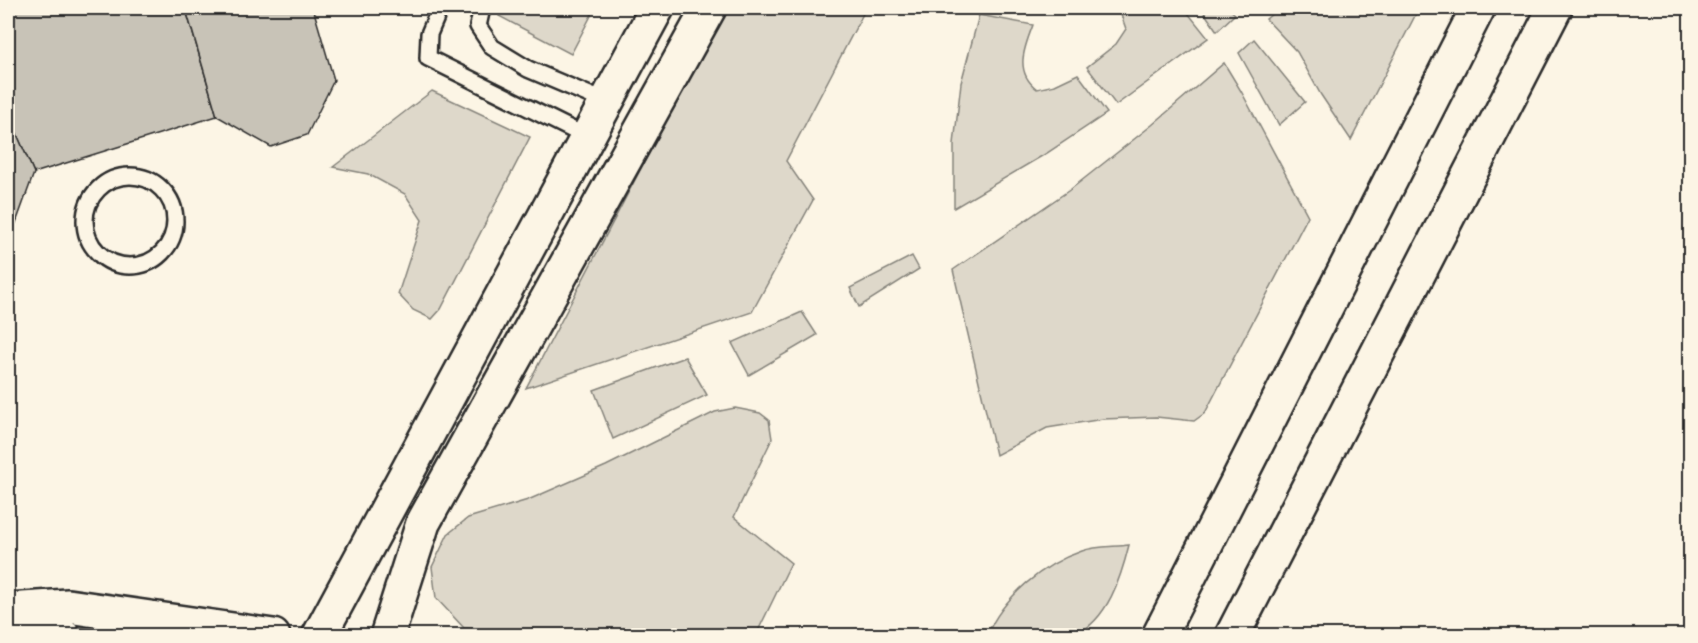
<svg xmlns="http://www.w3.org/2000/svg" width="1698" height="643" viewBox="0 0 1698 643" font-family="Dekko,sans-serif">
	<rect width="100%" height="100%" fill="#fcf5e5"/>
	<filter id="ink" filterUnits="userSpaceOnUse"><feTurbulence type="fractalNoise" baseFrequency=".0167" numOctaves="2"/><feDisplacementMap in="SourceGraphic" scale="12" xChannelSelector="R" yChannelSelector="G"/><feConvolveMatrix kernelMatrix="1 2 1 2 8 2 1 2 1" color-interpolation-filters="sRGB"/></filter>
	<g filter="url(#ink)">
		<g fill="#ded8ca" stroke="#84827a" stroke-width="1.5">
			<polygon points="504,8 595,8 571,54 499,16"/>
			<polygon points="725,8 866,8 786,161 813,200 752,312 526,388"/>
			<polygon points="1116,8 1184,8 1208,38 1116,105 1087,67 1116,44 1126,29 1120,12"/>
			<polygon points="1201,8 1228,8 1235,14 1217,31"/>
			<polygon points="1279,8 1419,8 1351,140 1321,95 1297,52 1266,19"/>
			<path d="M979 15 1033 25C1024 48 1014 72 1037 89L1055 85 1078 74 1107 113 1047 153 954 208V144L961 83Z"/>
			<polygon points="1254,39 1305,102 1279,125 1239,53"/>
			<polygon points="1224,63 1241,91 1308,216 1205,413 1194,421 1156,417 1103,419 1047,428 996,455 953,270 1071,189 1152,125"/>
			<polygon points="432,91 530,137 441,309 432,319 413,310 398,294 422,220 405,194 368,174 333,167"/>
			<polygon points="912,256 919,269 859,307 850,288"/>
			<polygon points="802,312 817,335 749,375 732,343"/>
			<polygon points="685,357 707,395 613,439 594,390"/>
			<polygon points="735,408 760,413 769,420 772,439 734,517 791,563 756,635 684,631 592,635 523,633 464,628 436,598 432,567 448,534 468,518 528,500 606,466 715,412"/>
			<path d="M1129 545C1121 577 1108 620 1075 635 1066 639 1002 636 987 635 1003 597 1043 564 1082 551 1096 546 1114 547 1129 545Z"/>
		</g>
		<g fill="#c8c3b7" stroke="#2b2b2b" stroke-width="1.5">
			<polygon points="8,8 190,8 187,13 217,116 34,173 8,114"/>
			<polygon points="190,8 313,8 334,80 307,135 271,147 217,116 187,13"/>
			<polygon points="8,114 34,173 13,231 8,233"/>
		</g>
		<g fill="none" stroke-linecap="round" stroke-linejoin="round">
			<defs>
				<g id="lane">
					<polyline points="440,8 429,34 428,58 587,137"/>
					<polyline points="482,8 478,26 492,47 528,69 606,102"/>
					<circle cx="130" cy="221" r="45"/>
				</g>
				<g id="secondary">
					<polyline points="319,636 657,8"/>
					<polyline points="387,636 423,523 709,8"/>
					<polyline points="1159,636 1478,8"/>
					<polyline points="1232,636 1555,8"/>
				</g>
				<g id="primary">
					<polyline points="8,610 68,606 273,636"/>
					<polyline points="8,617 63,636"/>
				</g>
			</defs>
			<use href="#lane" stroke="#2b2b2b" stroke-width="20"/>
			<use href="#secondary" stroke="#2b2b2b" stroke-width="38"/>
			<use href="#primary" stroke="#2b2b2b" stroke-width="38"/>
			<use href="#lane" stroke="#fcf5e5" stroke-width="15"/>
			<use href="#secondary" stroke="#fcf5e5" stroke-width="33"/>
			<use href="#primary" stroke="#fcf5e5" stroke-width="33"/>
		</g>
	</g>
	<rect width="1698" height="643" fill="none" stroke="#fcf5e5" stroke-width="30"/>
	<rect x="15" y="15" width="1668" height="613" fill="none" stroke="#2b2b2b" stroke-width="2" filter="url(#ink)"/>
</svg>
